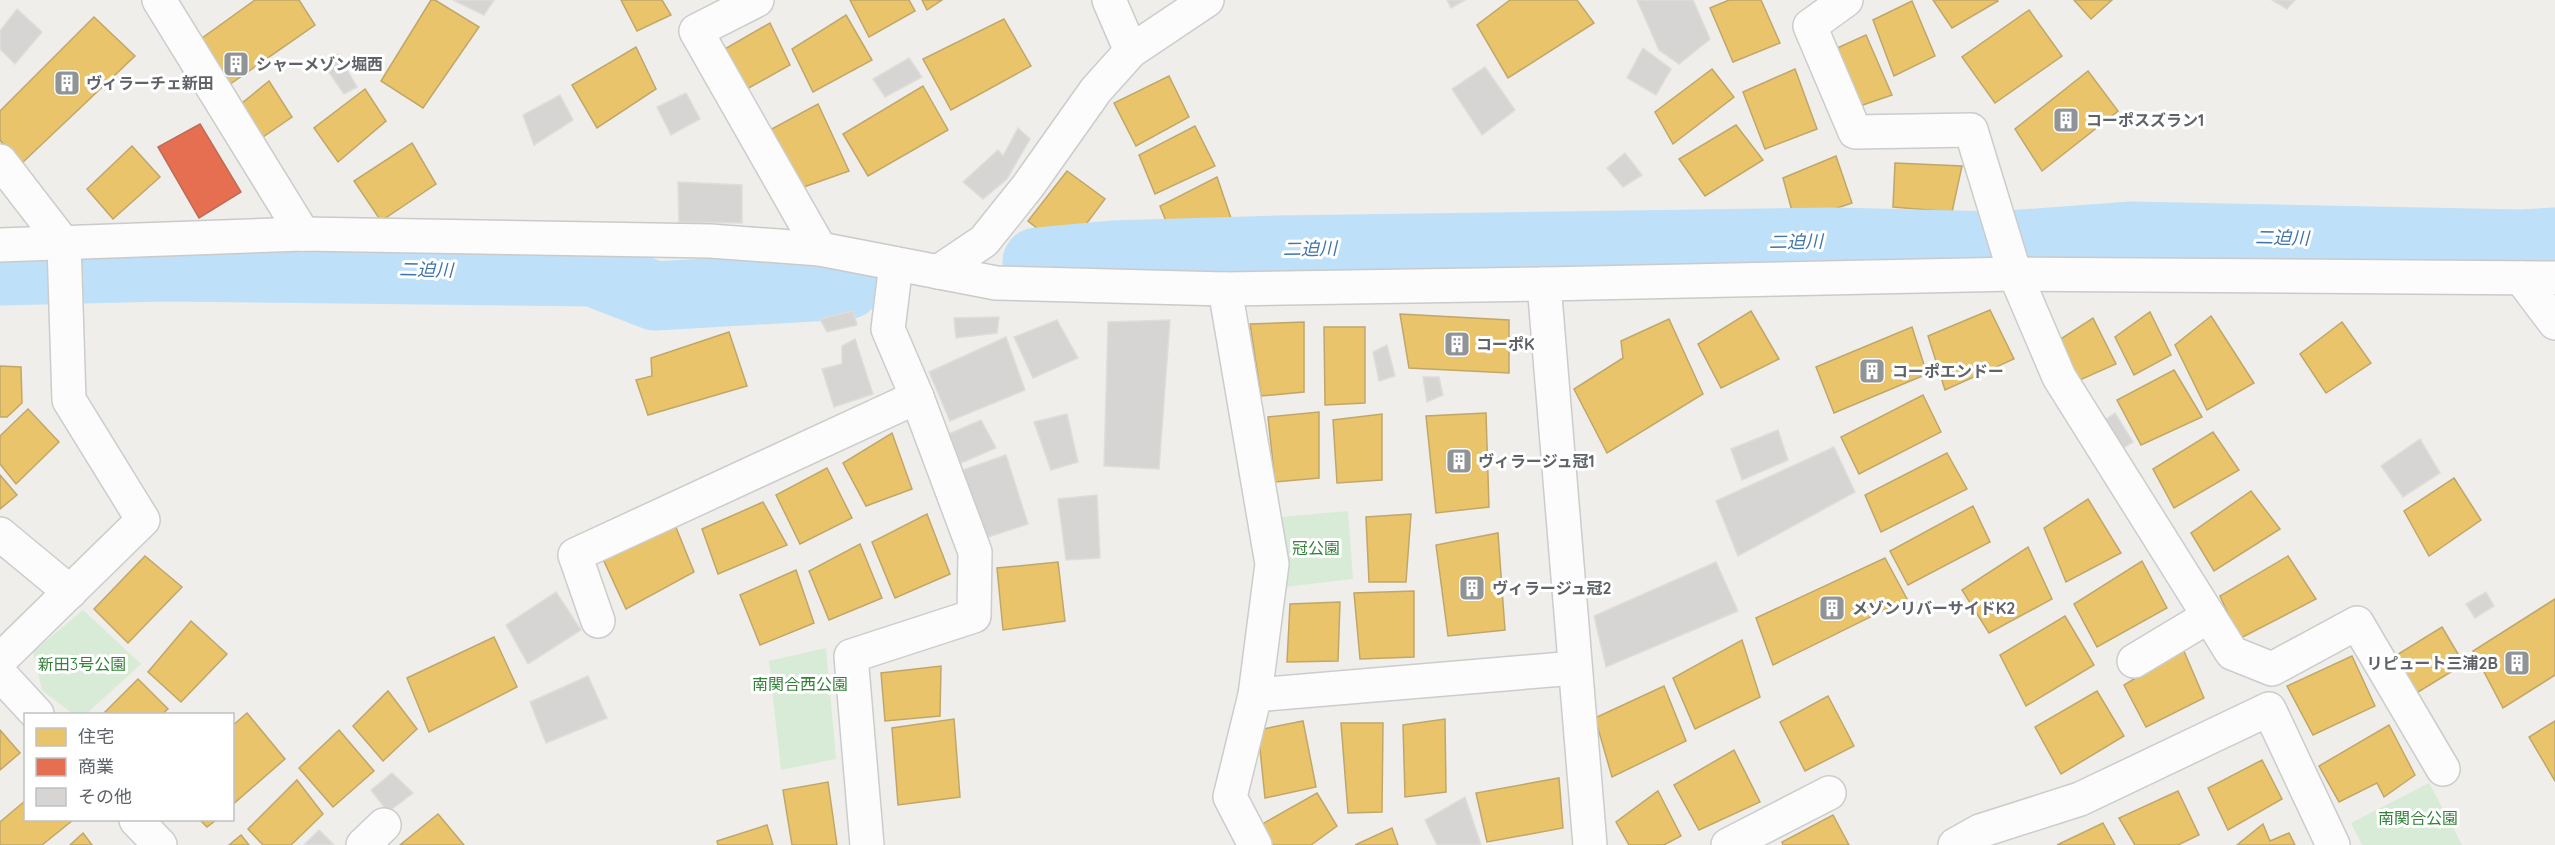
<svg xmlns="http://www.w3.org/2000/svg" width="2555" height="845" viewBox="0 0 2555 845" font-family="Quicksand,'Noto Sans JP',sans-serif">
	<rect width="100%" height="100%" fill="#efeeea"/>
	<g fill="#d8ebd6">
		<polygon points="1348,511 1353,579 1284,587 1280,517"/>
		<polygon points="83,610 141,664 86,714 73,714 42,690 33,652"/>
		<polygon points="826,648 836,759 781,770 769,661"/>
		<polygon points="2429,783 2462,845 2362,845 2351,823"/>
	</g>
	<g fill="#e9c46a" stroke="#c0a769" stroke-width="1.5">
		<polygon points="255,0 299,0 315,25 226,87 198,41"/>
		<polygon points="431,0 435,0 479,27 423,108 381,81"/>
		<polygon points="621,0 662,0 671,15 637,31"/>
		<polygon points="850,0 909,0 915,11 869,37"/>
		<polygon points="922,0 942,0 927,10"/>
		<polygon points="1510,0 1577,0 1594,23 1508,78 1477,25"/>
		<polygon points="1729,0 1761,0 1780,43 1733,62 1710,8"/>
		<polygon points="1933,0 1997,0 1998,1 1952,28"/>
		<polygon points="2074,0 2112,0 2091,19"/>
		<polygon points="1912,1 1935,56 1894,76 1873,20"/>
		<polygon points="2029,10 2062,56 1995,103 1962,57"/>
		<polygon points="846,15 872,60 813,92 792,49"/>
		<polygon points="94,17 135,56 20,165 0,140 0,111"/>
		<polygon points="1004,19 1031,66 951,110 923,59"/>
		<polygon points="770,23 790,65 747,89 723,50"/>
		<polygon points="1866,35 1892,95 1854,108 1833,50"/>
		<polygon points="636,47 656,89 597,128 572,85"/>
		<polygon points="1712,69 1734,97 1673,144 1655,112"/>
		<polygon points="1795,69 1817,129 1765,149 1743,92"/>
		<polygon points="2088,71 2118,111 2042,171 2015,129"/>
		<polygon points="1169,76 1189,117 1136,146 1114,103"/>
		<polygon points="269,81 292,117 263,137 241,104"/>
		<polygon points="923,86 948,130 868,176 843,134"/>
		<polygon points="365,89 386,121 338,162 314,128"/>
		<polygon points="818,104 849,171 798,189 768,131"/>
		<polygon points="1736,125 1763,160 1705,196 1679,159"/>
		<polygon points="1195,126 1215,166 1155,194 1139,155"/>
		<polygon points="412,143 436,184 381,221 354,181"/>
		<polygon points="132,146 160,177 113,219 87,189"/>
		<polygon points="1836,156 1852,203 1795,222 1783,178"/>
		<polygon points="1895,163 1962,166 1952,212 1893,207"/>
		<polygon points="1067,171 1105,199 1066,251 1028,221"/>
		<polygon points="1217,177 1232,221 1175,244 1160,206"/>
		<polygon points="1990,310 2014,359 1945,390 1928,336"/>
		<polygon points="1751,311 1779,359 1721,388 1698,344"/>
		<polygon points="2150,312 2171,355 2134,375 2115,337"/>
		<polygon points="1400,314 1509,320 1509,373 1409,368"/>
		<polygon points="2211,316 2254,383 2207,410 2175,345"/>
		<polygon points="2093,318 2116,364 2073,383 2056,342"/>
		<polygon points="1669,319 1703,394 1607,453 1574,389 1623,358 1621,341"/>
		<polygon points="1304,322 1304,392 1261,396 1250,324"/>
		<polygon points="2342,322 2371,363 2326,393 2300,354"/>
		<polygon points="1324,327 1365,327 1365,403 1325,405"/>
		<polygon points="1912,327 1927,374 1834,413 1816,367"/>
		<polygon points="729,332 747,386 648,415 636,380 652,376 651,358"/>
		<polygon points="0,366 21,367 22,403 7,417 0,417"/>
		<polygon points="2174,370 2202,417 2141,445 2117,400"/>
		<polygon points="1923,395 1941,432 1859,474 1841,437"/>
		<polygon points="28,409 59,442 16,484 0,464 0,436"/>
		<polygon points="1319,412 1319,478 1275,482 1268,417"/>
		<polygon points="1486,413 1489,507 1436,513 1426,416"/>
		<polygon points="1382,414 1382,480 1337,483 1333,420"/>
		<polygon points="2213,432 2239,470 2174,508 2153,469"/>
		<polygon points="892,433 912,489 866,506 843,463"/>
		<polygon points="1947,453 1967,489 1881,532 1865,495"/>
		<polygon points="827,468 852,518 800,544 776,495"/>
		<polygon points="0,475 17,495 0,509"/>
		<polygon points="2454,478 2481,520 2429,556 2404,511"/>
		<polygon points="2251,491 2280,529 2214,571 2191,533"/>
		<polygon points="2088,499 2121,553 2066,582 2044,528"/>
		<polygon points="763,502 787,545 718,574 702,529"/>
		<polygon points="1973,506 1990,542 1908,585 1890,551"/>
		<polygon points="927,514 950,574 895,598 872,542"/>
		<polygon points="1411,514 1406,582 1369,582 1366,517"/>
		<polygon points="675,525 694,572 626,609 603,559"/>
		<polygon points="1498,533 1505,630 1448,636 1436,545"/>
		<polygon points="860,544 882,598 829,620 809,571"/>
		<polygon points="2028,547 2052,599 1989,633 1962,590"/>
		<polygon points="145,556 182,587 128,643 94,609"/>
		<polygon points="2288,556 2316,599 2239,639 2220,596"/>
		<polygon points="1885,558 1907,599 1773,665 1756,618"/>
		<polygon points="2142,561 2167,608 2097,647 2074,604"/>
		<polygon points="1058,562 1065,621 1003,630 997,568"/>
		<polygon points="796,570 814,623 760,645 740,595"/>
		<polygon points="1414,591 1414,657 1360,659 1354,593"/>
		<polygon points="2555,599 2555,675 2503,708 2473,651"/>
		<polygon points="1340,602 1338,661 1287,662 1290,604"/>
		<polygon points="2065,616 2094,665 2026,706 2000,655"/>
		<polygon points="191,621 227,654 181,702 148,672"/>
		<polygon points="2442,627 2464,664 2410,697 2387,661"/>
		<polygon points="494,637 517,687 429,732 407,678"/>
		<polygon points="1742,640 1760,697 1695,729 1673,678"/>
		<polygon points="2183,649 2204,698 2146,727 2124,685"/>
		<polygon points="2352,656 2375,706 2313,735 2287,686"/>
		<polygon points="941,666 940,716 885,721 881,673"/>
		<polygon points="138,679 168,709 162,714 103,714"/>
		<polygon points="1664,686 1686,741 1612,777 1595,718"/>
		<polygon points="388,691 417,729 383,761 353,726"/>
		<polygon points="2097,691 2124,736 2061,774 2035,727"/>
		<polygon points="1828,696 1854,746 1805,771 1780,722"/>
		<polygon points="247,713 285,759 232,805 232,726"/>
		<polygon points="954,719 960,797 898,805 892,728"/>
		<polygon points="1445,719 1446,792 1405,797 1403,725"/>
		<polygon points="1303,721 1316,787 1265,798 1258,730"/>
		<polygon points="2555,721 2555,781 2529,737"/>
		<polygon points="1341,723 1383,723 1382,812 1348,813"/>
		<polygon points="2389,725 2415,775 2384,797 2377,783 2339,802 2319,766"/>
		<polygon points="0,730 20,753 0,770"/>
		<polygon points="339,730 374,771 333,807 299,768"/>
		<polygon points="1734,750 1760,802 1699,830 1674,785"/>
		<polygon points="2262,760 2282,799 2228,830 2208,788"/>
		<polygon points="1559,778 1563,828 1487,842 1476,793"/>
		<polygon points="297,780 323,814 291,845 263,845 248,829"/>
		<polygon points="828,782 837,845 792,845 783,790"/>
		<polygon points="1658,791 1681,836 1664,845 1629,845 1616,822"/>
		<polygon points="2178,791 2199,835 2178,845 2135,845 2119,818"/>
		<polygon points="1317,793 1337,826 1311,845 1267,845 1257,827"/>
		<polygon points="26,800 26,820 73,820 42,845 0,845 0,822"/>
		<polygon points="438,814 464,845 400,845"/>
		<polygon points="1833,815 1849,845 1783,845 1782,842"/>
		<polygon points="200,820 216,820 207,827"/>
		<polygon points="2103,823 2115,845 2057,845"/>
		<polygon points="2263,824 2270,841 2289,833 2295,845 2237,845"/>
		<polygon points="767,825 773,845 718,845 717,841"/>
		<polygon points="1392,828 1398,845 1355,845"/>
		<polygon points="83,833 92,845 70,845"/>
		<polygon points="241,835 249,845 229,845"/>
	</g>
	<polygon fill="#e76f51" stroke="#be6b58" stroke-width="1.5" points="200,124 241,192 199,218 158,147"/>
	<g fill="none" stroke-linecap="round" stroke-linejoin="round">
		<g stroke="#bfe0f9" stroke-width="69">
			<polyline points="1037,262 1112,255 1278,250 1835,242 1994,246 2132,236 2522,244 2555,242"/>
			<polyline points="0,271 166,267 593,272 655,296 847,285"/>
		</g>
	</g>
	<g fill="#d6d5d3" stroke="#deddd9" stroke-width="1.5">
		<polygon points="453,0 494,0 484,15"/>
		<polygon points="1447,0 1465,0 1451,8"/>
		<polygon points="1637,0 1693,0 1710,39 1679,64 1659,50"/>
		<polygon points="2272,0 2295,0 2287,9"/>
		<polygon points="17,9 42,32 15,64 0,49 0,31"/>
		<polygon points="1643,48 1671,69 1656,95 1627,78"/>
		<polygon points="338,54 357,87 344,94 326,68"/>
		<polygon points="909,58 922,77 885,97 873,79"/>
		<polygon points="1485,67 1515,110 1482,135 1452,89"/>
		<polygon points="686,93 700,119 671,135 657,107"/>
		<polygon points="560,95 573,120 534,145 523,115"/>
		<polygon points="1018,128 1030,139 1007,179 983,199 963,182 998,150 1003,156"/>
		<polygon points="1625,153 1642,175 1623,187 1607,168"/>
		<polygon points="678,182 742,185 742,223 679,222"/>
		<polygon points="853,311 857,325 827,332 820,319"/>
		<polygon points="999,317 997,333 956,338 954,318"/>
		<polygon points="1057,320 1078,358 1033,378 1014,337"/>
		<polygon points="1170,320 1159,469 1104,466 1108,322"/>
		<polygon points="1006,337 1025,390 950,421 929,372"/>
		<polygon points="855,339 873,394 834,407 822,369 842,364 842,346"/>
		<polygon points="1387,345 1395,376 1379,381 1373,352"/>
		<polygon points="1423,377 1439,377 1443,395 1427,402"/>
		<polygon points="2115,413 2133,442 2114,454 2098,425"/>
		<polygon points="1067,414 1078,462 1051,470 1034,422"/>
		<polygon points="981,420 996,448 961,463 949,434"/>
		<polygon points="1778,430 1788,460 1742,480 1731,449"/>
		<polygon points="2420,439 2440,473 2403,497 2381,466"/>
		<polygon points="1834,447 1855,492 1738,556 1716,501"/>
		<polygon points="1006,455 1028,524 985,538 960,471"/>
		<polygon points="1097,495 1100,558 1066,560 1058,499"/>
		<polygon points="1716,562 1738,611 1606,667 1594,616"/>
		<polygon points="556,592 581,630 528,664 506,625"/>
		<polygon points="2486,592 2494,606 2475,618 2466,604"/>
		<polygon points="588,676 607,718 546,743 530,702"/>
		<polygon points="392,773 413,793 388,812 371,790"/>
		<polygon points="1465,797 1481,845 1437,845 1425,820"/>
		<polygon points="319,830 334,845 304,845"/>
	</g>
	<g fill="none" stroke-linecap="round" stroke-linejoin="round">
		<defs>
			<g id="street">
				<polyline points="159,0 303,234"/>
				<polyline points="757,0 696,31 820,249"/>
				<polyline points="1109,0 1131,51"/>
				<polyline points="1846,0 1810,26 1855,132 1971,130 2015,274 2059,377 2232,653 2272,669 2357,623 2443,769"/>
				<polyline points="0,161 64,244 69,400 143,520 0,660"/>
				<polyline points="938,272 984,241 1028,186 1096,90 1131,51 1207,0"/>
				<polyline points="2521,278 2555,323"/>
				<polyline points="1544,284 1590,845"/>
				<polyline points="1225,289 1272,564 1255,695 1230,797 1255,845"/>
				<polyline points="0,534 70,592"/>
				<polyline points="598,621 575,555 917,397"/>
				<polyline points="2134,661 2209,616"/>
				<polyline points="0,674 37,714"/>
				<polyline points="1255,695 1575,668"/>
				<polyline points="136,820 160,845"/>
				<polyline points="363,845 384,825"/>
				<polyline points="867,845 851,656 974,616 975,552 917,397 888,329 896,264"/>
				<polyline points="1728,845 1829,793"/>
				<polyline points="1955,845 1980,831 2080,799 2269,709 2333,845"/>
			</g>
			<polyline id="secondary" points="0,245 303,234 710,241 820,249 996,283 1225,289 1544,284 2015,274 2555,278"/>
		</defs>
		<use href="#street" stroke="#cbcccc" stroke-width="36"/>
		<use href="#secondary" stroke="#cacacb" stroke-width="36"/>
		<use href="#street" stroke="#fdfcfc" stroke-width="33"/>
		<use href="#secondary" stroke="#fdfcfc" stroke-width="33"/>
	</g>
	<defs>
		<symbol id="building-square" viewBox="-11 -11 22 22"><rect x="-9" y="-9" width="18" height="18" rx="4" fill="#919496" stroke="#fff"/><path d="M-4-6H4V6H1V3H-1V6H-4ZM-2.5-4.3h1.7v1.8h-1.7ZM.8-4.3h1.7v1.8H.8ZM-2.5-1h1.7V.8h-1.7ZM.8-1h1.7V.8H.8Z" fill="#fff"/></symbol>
	</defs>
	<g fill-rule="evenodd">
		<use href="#building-square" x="221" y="49" width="30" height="30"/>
		<use href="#building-square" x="52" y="68" width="30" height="30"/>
		<use href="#building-square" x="2051" y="105" width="30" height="30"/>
		<use href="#building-square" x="1442" y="329" width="30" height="30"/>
		<use href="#building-square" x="1857" y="356" width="30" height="30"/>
		<use href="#building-square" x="1444" y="446" width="30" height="30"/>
		<use href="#building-square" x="1457" y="573" width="30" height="30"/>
		<use href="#building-square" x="1817" y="593" width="30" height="30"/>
		<use href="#building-square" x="2502" y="648" width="30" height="30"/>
	</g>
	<g text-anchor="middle" stroke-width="6" stroke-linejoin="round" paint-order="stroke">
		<g font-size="16" font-weight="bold" fill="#5f6368" stroke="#fff" text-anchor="start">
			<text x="256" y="70">シャーメゾン堀西</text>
			<text x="86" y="89">ヴィラーチェ新田</text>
			<text x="2086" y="126">コーポスズラン1</text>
			<text x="1476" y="350">コーポK</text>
			<text x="1892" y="377">コーポエンドー</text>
			<text x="1478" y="467">ヴィラージュ冠1</text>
			<text x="1492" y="594">ヴィラージュ冠2</text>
			<text x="1852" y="614">メゾンリバーサイドK2</text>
			<text x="2498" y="669" text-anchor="end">リピュート三浦2B</text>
		</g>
		<g font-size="16" fill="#348238" stroke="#fff">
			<text x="1316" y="554">冠公園</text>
			<text x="82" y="670">新田3号公園</text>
			<text x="800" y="690">南関合西公園</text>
			<text x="2418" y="824">南関合公園</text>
		</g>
		<g font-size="18" font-style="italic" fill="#4174aa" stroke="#fff">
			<text transform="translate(2282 238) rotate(1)" y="6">二迫川</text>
			<text transform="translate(1796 242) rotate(-1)" y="6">二迫川</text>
			<text transform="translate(1310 249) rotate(-1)" y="6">二迫川</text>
			<text transform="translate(426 270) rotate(1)" y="6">二迫川</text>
		</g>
	</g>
	<rect x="24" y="713" width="210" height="108" fill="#ffffff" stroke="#bfc1c3" stroke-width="1.5"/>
	<rect x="36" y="728" width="30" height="18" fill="#e9c46a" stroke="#bfc1c3" stroke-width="1.5"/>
	<text x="78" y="743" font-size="18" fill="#5f6368">住宅</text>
	<rect x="36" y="758" width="30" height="18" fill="#e76f51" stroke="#bfc1c3" stroke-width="1.5"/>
	<text x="78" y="773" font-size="18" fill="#5f6368">商業</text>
	<rect x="36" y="788" width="30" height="18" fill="#d6d5d3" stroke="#bfc1c3" stroke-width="1.5"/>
	<text x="78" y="803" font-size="18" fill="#5f6368">その他</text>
</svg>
